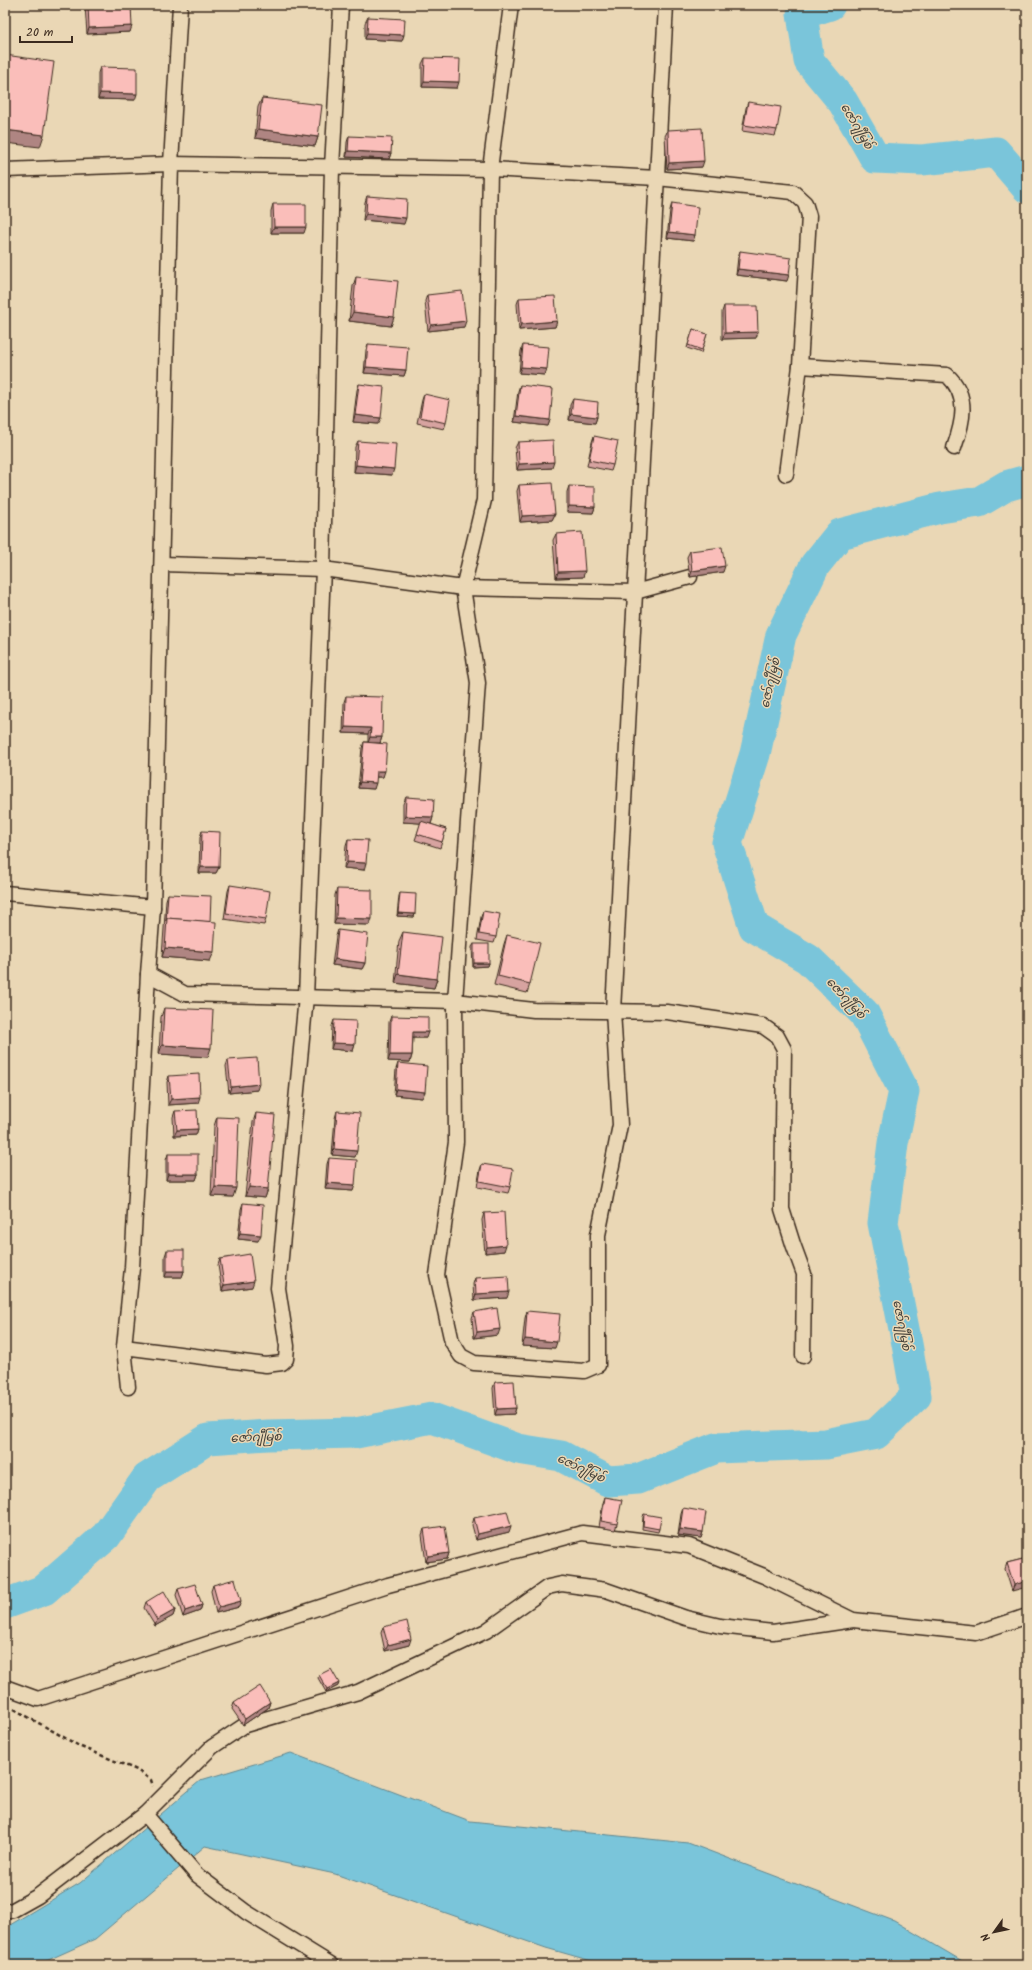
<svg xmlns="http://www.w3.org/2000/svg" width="1032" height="1970" viewBox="0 0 1032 1970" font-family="Kalam,'Noto Sans Myanmar',sans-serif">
	<rect width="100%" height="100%" fill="#ead7b5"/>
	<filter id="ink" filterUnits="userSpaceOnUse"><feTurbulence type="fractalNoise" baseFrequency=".025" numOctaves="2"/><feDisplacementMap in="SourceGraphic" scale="8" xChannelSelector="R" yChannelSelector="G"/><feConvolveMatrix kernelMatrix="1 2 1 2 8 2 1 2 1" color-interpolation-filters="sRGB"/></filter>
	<g filter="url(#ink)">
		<polygon fill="#7ac5da" stroke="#61878f" points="291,1753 470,1821 688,1843 894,1921 969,1965 606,1965 546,1948 335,1874 205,1846 95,1939 37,1965 5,1965 5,1928 80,1883 201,1780"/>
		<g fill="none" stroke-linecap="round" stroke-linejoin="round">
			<g stroke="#7ac5da" stroke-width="31">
				<polyline points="830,5 802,14 809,61 843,102 875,158 922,160 996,152 1027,188"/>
				<polyline points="5,1604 44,1590 106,1536 147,1478 208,1439 268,1435 356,1433 432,1418 518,1449 561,1456 608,1481 638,1479 716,1448 826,1444 876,1434 916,1396 907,1344 883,1223 893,1143 904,1091 864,1013 808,959 754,927 727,843 755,754 781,635 815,565 840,534 940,508 979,502 1006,486 1027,480"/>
			</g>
			<defs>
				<g id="street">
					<polyline points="180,5 171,164 153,907 148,974 185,994 455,1001 534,1010 667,1012 763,1026 777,1036 784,1049 782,1209 793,1244 804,1274 803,1356"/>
					<polyline points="511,5 490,169 484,500 463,588 478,683 455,1001 456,1142 437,1275 452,1342 461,1356 474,1363 584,1371 598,1365 598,1235 620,1125 613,1011 666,5"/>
					<polyline points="5,170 171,164 490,169 657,178 793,192 805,203 809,216 800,366 786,474"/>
					<path d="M800 366 947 375C970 396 963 422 954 448"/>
					<polyline points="162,564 323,569 463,588 635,592 690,577"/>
					<polyline points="5,893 153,907"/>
					<polyline points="124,1347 266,1365 282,1363 286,1359 287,1346 278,1288 306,997 323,569 332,167 341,5"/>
					<polyline points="128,1387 124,1347 132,1268 148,974"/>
					<polyline points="5,1687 38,1699 388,1585 582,1533 689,1546 764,1576 853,1620 976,1633 1027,1616"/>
					<polyline points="145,1814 197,1875 246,1912 332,1965"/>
					<polyline points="5,1912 13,1910 38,1896 145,1814 212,1747 245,1725 358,1692 486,1631 548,1587 562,1584 606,1590 686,1618 720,1626 773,1632 853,1620"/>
				</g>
			</defs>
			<use href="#street" stroke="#3b2a1e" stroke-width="17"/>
			<polyline stroke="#3b2a1e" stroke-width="2.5" stroke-dasharray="4 3" stroke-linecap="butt" points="14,1709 81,1747 137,1770 151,1780 153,1786"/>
			<use href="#street" stroke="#ead7b5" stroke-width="14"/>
		</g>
		<g fill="#d7a3a0" stroke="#3b2a1e">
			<polygon points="85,5 131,5 130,32 87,34"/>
			<polygon points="368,17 402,41 365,39 365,23"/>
			<polygon points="425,58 457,88 422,87 422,64"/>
			<polygon points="100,67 135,100 98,99 98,73"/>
			<polygon points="262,98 318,137 315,146 255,138 258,107"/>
			<polygon points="748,102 777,130 775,136 742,131 746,108"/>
			<polygon points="668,130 702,167 667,169 665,136"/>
			<polygon points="349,136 391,153 389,159 346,157 347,142"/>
			<polygon points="367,196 404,224 363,220 365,202"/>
			<polygon points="672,203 695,235 693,241 667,238 670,210"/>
			<polygon points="273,204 304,233 271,233 271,211"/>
			<polygon points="740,251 787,281 736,275 738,257"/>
			<polygon points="356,277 394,317 391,326 349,321 353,286"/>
			<polygon points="427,295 464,327 428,331 425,301"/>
			<polygon points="519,298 557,321 555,327 519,330 517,304"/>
			<polygon points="724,306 756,338 722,339 722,312"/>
			<polygon points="693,329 707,334 701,353 687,348"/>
			<polygon points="368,344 406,370 404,376 364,373 366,350"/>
			<polygon points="523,345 547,369 545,375 519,373 521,351"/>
			<polygon points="359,384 381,418 378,424 353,422 357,390"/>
			<polygon points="520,385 550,420 548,426 514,422 518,391"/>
			<polygon points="424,394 446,423 444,429 417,423 422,400"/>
			<polygon points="573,399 597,417 595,423 569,420 570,405"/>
			<polygon points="594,436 613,465 611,471 587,466 592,442"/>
			<polygon points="358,441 392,475 354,472 355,447"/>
			<polygon points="518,442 552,468 517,470 515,448"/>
			<polygon points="519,485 555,514 552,520 520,522 517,491"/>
			<polygon points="569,486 595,507 593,513 567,512 567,492"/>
			<polygon points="556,534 583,577 556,578 553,540"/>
			<polygon points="690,551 723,572 690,577 687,557"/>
			<polygon points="346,696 382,737 380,743 383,777 376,777 374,789 358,788 362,748 364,742 368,742 368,734 343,733 344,702"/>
			<polygon points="406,797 433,817 431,824 427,823 446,829 440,848 415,840 421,823 403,822 403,804"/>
			<polygon points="202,831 219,867 216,873 199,873 200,837"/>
			<polygon points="348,839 364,870 344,868 346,845"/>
			<polygon points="230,885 266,919 264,925 224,919 228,891"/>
			<polygon points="337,889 369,925 334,924 335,895"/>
			<polygon points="400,893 415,914 414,917 397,916 399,896"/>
			<polygon points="168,894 210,922 210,961 162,957 166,900"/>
			<polygon points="483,911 496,937 494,943 477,940 481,917"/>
			<polygon points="338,930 365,963 362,969 332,965 336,936"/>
			<polygon points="403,932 437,979 434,988 395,983 399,941"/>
			<polygon points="507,935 530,984 527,993 494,985 504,944"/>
			<polygon points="474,944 489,963 488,966 473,967 472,947"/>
			<polygon points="164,1008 208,1057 159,1054 161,1017"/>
			<polygon points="391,1016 426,1038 413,1038 412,1055 410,1062 388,1061 389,1022"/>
			<polygon points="334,1020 355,1044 353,1051 331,1049 332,1026"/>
			<polygon points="228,1060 257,1090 229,1093 226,1066"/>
			<polygon points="398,1063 422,1098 394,1095 396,1069"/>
			<polygon points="169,1076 198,1103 168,1105 167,1082"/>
			<polygon points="175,1111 198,1129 196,1135 174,1136 173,1117"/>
			<polygon points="337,1111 355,1157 332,1155 335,1118"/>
			<polygon points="256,1113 268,1189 265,1198 245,1196 253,1122"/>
			<polygon points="217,1117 233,1197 211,1196 214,1126"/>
			<polygon points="168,1154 198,1174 196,1180 166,1180 166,1160"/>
			<polygon points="329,1158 353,1191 325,1189 327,1164"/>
			<polygon points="482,1164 510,1187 508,1193 477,1187 480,1170"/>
			<polygon points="243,1203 258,1241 238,1239 241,1209"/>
			<polygon points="484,1213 504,1251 485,1253 482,1220"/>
			<polygon points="167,1250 184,1271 182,1277 165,1277 165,1256"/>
			<polygon points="220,1259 252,1287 222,1291 218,1265"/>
			<polygon points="475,1278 507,1298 474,1300 473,1284"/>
			<polygon points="527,1311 555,1348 522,1346 525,1318"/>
			<polygon points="474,1312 498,1335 474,1338 472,1318"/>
			<polygon points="495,1382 516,1408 514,1414 495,1415 493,1388"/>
			<polygon points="605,1497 617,1524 615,1530 599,1527 603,1503"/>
			<polygon points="683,1508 703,1532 701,1538 678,1535 681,1514"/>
			<polygon points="644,1514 659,1529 658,1532 642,1529 643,1517"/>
			<polygon points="474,1518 509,1532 476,1540 472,1525"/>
			<polygon points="424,1529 449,1553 447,1559 426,1562 422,1535"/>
			<polygon points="1024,1530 1027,1530 1027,1547 1026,1547 1023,1533"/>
			<polygon points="1027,1558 1012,1591 1005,1569 1007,1563"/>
			<polygon points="213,1585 239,1607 216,1613 211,1591"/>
			<polygon points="178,1589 202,1605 200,1611 183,1617 176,1595"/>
			<polygon points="146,1602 175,1610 173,1616 155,1626 144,1608"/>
			<polygon points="383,1627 409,1645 385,1651 381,1633"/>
			<polygon points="319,1675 338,1686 326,1692 318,1678"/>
			<polygon points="270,1702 268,1708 243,1725 232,1709 234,1703"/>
		</g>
		<g fill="#af8582" stroke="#3b2a1e">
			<polygon points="132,26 130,32 87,34 89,28"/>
			<polygon points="367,33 404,35 402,41 365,39"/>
			<polygon points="424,81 459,82 457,88 422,87"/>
			<polygon points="100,93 137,94 135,100 98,99"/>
			<polygon points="258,129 318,137 315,146 255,138"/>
			<polygon points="5,130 44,135 40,147 5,143"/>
			<polygon points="348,151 391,153 389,159 346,157"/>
			<polygon points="704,161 702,167 667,169 669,163"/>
			<polygon points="366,214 406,218 404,224 363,220"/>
			<polygon points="274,227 306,227 304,233 271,233"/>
			<polygon points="669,232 695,235 693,241 667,238"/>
			<polygon points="738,269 789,275 787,281 736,275"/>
			<polygon points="353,312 394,317 391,326 349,321"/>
			<polygon points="466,321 464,327 428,331 431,325"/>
			<polygon points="557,321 555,327 519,330 521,324"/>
			<polygon points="758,332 756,338 722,339 725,333"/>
			<polygon points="366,367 406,370 404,376 364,373"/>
			<polygon points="521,367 547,369 545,375 519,373"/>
			<polygon points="571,414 597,417 595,423 569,420"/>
			<polygon points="355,415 381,418 378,424 353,422"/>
			<polygon points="516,416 550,420 548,426 514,422"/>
			<polygon points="554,462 552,468 517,470 519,464"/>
			<polygon points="356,465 394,469 392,475 354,472"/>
			<polygon points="569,506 595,507 593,513 567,512"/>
			<polygon points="555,514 552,520 520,522 522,516"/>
			<polygon points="725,566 723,572 690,577 692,571"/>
			<polygon points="585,571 583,577 556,578 558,572"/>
			<polygon points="345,727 371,728 368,734 343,733"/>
			<polygon points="370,737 382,737 380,743 368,743"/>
			<polygon points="377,771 385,771 383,777 374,777"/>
			<polygon points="360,782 376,783 374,789 358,788"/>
			<polygon points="405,816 433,817 431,824 403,822"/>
			<polygon points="347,862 366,863 364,870 344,868"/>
			<polygon points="201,867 219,867 216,873 199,873"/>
			<polygon points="398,913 415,914 414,917 397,916"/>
			<polygon points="336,918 372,919 369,925 334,924"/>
			<polygon points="165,948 214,952 210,961 162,957"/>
			<polygon points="335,959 365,963 362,969 332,965"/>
			<polygon points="474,963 489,963 488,966 473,967"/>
			<polygon points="398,974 437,979 434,988 395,983"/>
			<polygon points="413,1032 428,1032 426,1038 411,1038"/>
			<polygon points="333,1043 355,1044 353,1051 331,1049"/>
			<polygon points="162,1045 211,1048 208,1057 159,1054"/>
			<polygon points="390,1055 412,1055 410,1062 388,1061"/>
			<polygon points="259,1084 257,1090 229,1093 231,1087"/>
			<polygon points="396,1089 425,1092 422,1098 394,1095"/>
			<polygon points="200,1097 198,1103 168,1105 171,1099"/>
			<polygon points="198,1129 196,1135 174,1136 177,1130"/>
			<polygon points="334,1149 357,1151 355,1157 332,1155"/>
			<polygon points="168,1174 198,1174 196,1180 166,1180"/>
			<polygon points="327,1183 355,1185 353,1191 325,1189"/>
			<polygon points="215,1187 236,1188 233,1197 211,1196"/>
			<polygon points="249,1187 268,1189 265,1198 245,1196"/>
			<polygon points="240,1233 261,1235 258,1241 238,1239"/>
			<polygon points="506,1245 504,1251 485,1253 487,1247"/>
			<polygon points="167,1271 184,1271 182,1277 165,1277"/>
			<polygon points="254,1281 252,1287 222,1291 224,1285"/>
			<polygon points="509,1292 507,1298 474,1300 476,1294"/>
			<polygon points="500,1329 498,1335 474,1338 477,1332"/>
			<polygon points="525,1339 557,1342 555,1348 522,1346"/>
			<polygon points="516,1408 514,1414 495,1415 497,1409"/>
			<polygon points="511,1526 509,1532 476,1540 478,1534"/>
			<polygon points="680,1529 703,1532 701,1538 678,1535"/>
			<polygon points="449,1553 447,1559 426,1562 428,1556"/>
			<polygon points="1027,1581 1027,1587 1012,1591 1014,1585"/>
			<polygon points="241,1601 239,1607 216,1613 219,1607"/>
			<polygon points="202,1605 200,1611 183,1617 185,1611"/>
			<polygon points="175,1610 173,1616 155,1626 157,1620"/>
			<polygon points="411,1639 409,1645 385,1651 388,1645"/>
			<polygon points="339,1683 338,1686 326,1692 327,1689"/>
			<polygon points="270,1702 268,1708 243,1725 245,1719"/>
		</g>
		<g fill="#fabeba" stroke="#3b2a1e">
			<polygon points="88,5 131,5 132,26 89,28"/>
			<polygon points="368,17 405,19 404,35 367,33"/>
			<polygon points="5,55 54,62 44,135 5,130"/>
			<polygon points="425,58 460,59 459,82 424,81"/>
			<polygon points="100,67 137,68 137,94 100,93"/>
			<polygon points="262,98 322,105 318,137 258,129"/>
			<polygon points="748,102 781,107 777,130 744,125"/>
			<polygon points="702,128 704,161 669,163 668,130"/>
			<polygon points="349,136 392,138 391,153 348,151"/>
			<polygon points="367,196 407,199 406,218 366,214"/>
			<polygon points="672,203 698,207 695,235 669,232"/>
			<polygon points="273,204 306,204 306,227 274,227"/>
			<polygon points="740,251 791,258 789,275 738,269"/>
			<polygon points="356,277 398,281 394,317 353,312"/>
			<polygon points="462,291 466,321 431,325 427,295"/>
			<polygon points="555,296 557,321 521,324 519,298"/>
			<polygon points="724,306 757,306 758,332 725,333"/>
			<polygon points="693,329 707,334 702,350 688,345"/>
			<polygon points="368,344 408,347 406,370 366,367"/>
			<polygon points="523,345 549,347 547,369 521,367"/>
			<polygon points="359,384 384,387 381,418 355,415"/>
			<polygon points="520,385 553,389 550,420 516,416"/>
			<polygon points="424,394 450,400 446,423 420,417"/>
			<polygon points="573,399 598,402 597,417 571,414"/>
			<polygon points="594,436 618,441 613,465 589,460"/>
			<polygon points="553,440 554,462 519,464 518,442"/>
			<polygon points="358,441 396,444 394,469 356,465"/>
			<polygon points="552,483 555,514 522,516 519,485"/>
			<polygon points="569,486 595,487 595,507 569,506"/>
			<polygon points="582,532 585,571 558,572 556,534"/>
			<polygon points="722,547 725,566 692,571 690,551"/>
			<polygon points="346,696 383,697 382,737 370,737 371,728 345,727"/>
			<polygon points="364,742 387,744 385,771 377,771 376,783 360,782"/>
			<polygon points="406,797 434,799 433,817 405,816"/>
			<polygon points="421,821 446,829 442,842 417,834"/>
			<polygon points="202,831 220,832 219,867 201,867"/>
			<polygon points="348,839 368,840 366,863 347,862"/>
			<polygon points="230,885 270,891 266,919 226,913"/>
			<polygon points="337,889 372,890 372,919 336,918"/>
			<polygon points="400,893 416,894 415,914 398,913"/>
			<polygon points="168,894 211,896 210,922 167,918 166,921"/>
			<polygon points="483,911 500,914 496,937 479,934"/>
			<polygon points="167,918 216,922 214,952 165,948"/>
			<polygon points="338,930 368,934 365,963 335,959"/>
			<polygon points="403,932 442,937 437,979 398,974"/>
			<polygon points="507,935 540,943 530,984 498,976"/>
			<rect x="474" y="944" width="15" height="19"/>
			<polygon points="164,1008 213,1010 211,1048 162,1045"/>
			<polygon points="391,1016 428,1017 428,1032 413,1032 412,1055 390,1055"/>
			<polygon points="334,1020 356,1021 355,1044 333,1043"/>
			<polygon points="257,1058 259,1084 231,1087 228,1060"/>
			<polygon points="398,1063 427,1066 425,1092 396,1089"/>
			<polygon points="199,1074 200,1097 171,1099 169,1076"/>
			<polygon points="197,1110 198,1129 177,1130 175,1111"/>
			<polygon points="337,1111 360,1113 357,1151 334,1149"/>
			<polygon points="256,1113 275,1115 268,1189 249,1187"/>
			<polygon points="217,1117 239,1118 236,1188 215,1187"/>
			<rect x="168" y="1154" width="30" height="20"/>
			<polygon points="329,1158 357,1160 355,1185 327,1183"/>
			<polygon points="482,1164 513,1169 510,1187 479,1181"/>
			<polygon points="243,1203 263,1205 261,1235 240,1233"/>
			<polygon points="504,1212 506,1245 487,1247 484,1213"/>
			<rect x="167" y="1250" width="17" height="21"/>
			<polygon points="250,1254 254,1281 224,1285 220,1259"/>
			<polygon points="508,1276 509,1292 476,1294 475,1278"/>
			<polygon points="497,1308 500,1329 477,1332 474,1312"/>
			<polygon points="527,1311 560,1314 557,1342 525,1339"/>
			<polygon points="514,1381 516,1408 497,1409 495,1382"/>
			<polygon points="605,1497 622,1500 617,1524 601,1521"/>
			<polygon points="683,1508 706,1512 703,1532 680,1529"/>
			<polygon points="507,1511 511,1526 478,1534 474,1518"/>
			<polygon points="644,1514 661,1517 659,1529 643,1526"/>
			<polygon points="445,1526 449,1553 428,1556 424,1529"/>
			<polygon points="1024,1530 1027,1530 1027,1542"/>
			<polygon points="1027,1558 1027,1581 1014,1585 1007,1563"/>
			<polygon points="235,1579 241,1601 219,1607 213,1585"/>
			<polygon points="195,1584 202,1605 185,1611 178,1589"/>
			<polygon points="164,1591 175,1610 157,1620 146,1602"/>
			<polygon points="407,1621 411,1639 388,1645 383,1627"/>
			<polygon points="331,1669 339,1683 327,1689 319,1675"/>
			<polygon points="260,1686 270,1702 245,1719 234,1703"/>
		</g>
	</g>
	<g text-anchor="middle" stroke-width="3" stroke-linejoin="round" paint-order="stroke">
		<g font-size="12" font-style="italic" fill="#44413a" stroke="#ead7b5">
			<text transform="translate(857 126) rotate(59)" y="4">ဇော်ဂျီမြစ်</text>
			<text transform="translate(770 683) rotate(-77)" y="4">ဇော်ဂျီမြစ်</text>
			<text transform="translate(846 998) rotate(47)" y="4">ဇော်ဂျီမြစ်</text>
			<text transform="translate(902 1325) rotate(79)" y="4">ဇော်ဂျီမြစ်</text>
			<text transform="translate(256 1437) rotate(-2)" y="4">ဇော်ဂျီမြစ်</text>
			<text transform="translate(581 1468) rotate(25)" y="4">ဇော်ဂျီမြစ်</text>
		</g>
	</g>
	<rect width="1032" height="1970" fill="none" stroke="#ead7b5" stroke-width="20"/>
	<rect x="10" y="10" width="1012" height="1950" fill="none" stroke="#3b2a1e" stroke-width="1.5" filter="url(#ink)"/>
	<g transform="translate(994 1932) rotate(237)" stroke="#ead7b5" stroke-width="3" paint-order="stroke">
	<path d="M0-3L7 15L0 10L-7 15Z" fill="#3b2a1e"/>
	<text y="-6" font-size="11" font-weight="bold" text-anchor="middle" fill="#3b2a1e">N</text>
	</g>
	<path d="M20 36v6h52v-6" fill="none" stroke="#3b2a1e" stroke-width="2"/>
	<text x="26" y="36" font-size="12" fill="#3b2a1e" stroke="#ead7b5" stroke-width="3" paint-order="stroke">20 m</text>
</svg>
